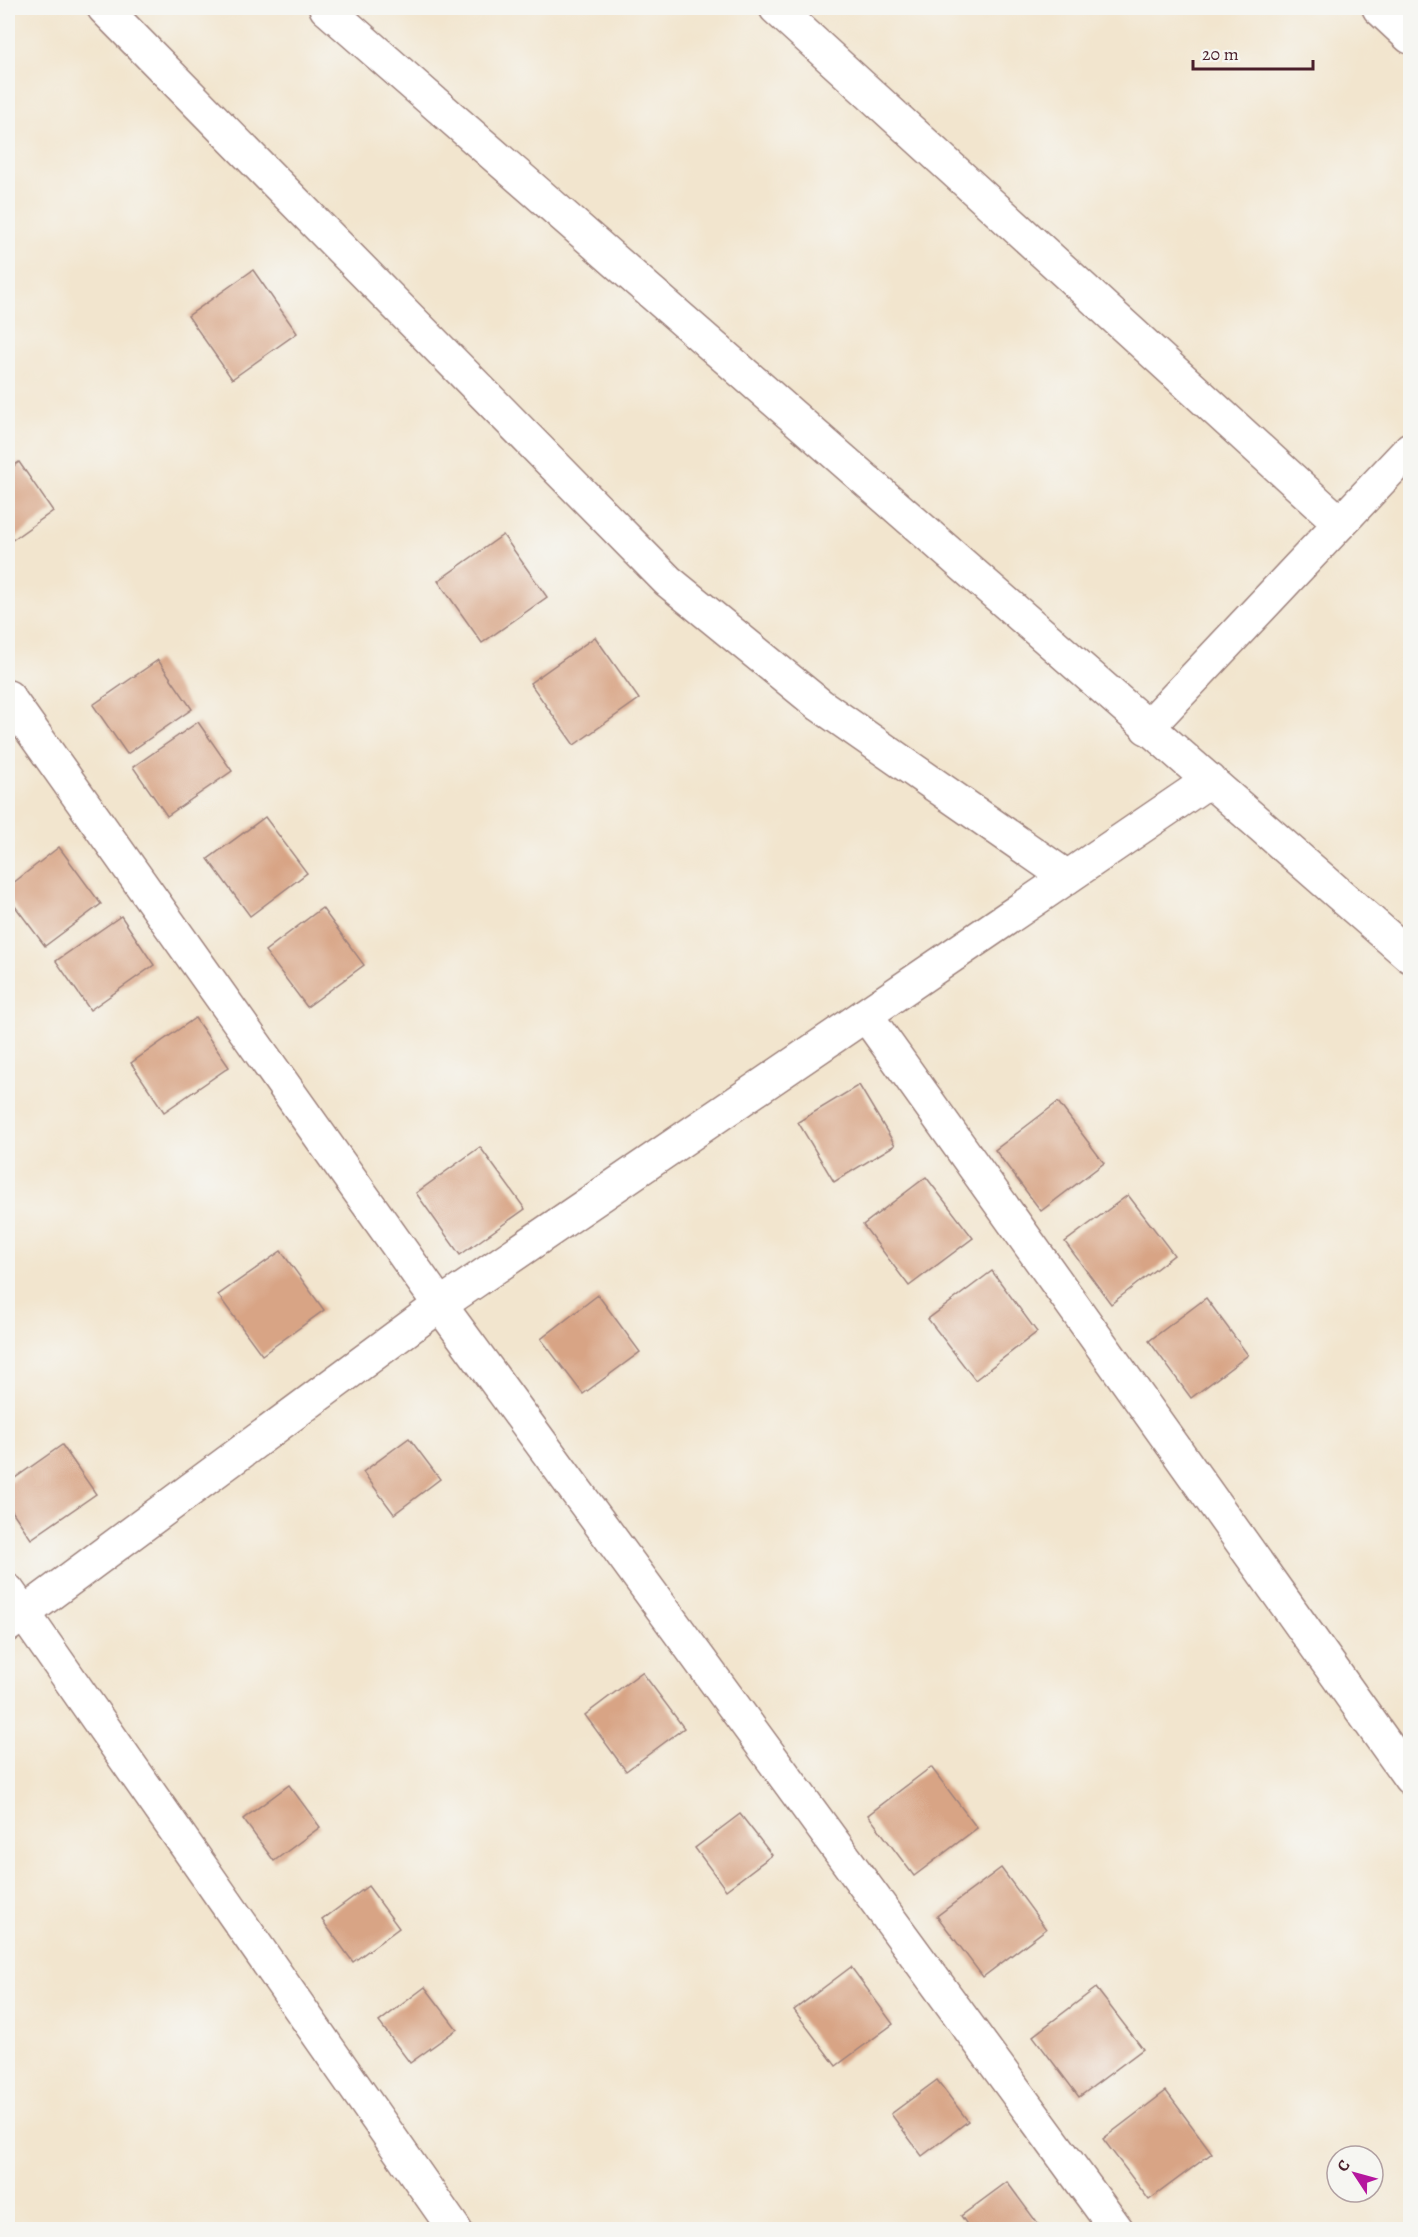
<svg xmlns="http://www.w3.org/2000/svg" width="1418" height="2237" viewBox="0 0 1418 2237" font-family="Alegreya,serif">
	<rect width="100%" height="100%" fill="#f6f6f2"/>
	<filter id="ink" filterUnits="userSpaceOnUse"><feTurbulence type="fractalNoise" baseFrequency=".0167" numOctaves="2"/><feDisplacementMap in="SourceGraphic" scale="12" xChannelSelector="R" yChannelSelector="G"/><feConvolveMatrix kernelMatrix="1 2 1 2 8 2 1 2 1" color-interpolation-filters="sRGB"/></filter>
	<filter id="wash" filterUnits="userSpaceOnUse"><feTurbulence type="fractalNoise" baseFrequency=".008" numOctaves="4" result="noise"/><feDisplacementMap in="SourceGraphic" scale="24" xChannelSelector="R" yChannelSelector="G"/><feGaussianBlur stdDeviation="1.35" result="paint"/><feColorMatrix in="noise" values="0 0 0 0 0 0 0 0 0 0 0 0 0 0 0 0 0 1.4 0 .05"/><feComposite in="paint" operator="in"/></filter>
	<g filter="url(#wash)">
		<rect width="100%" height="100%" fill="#f2e5ce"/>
		<g id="blocks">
			<g fill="#d8a485">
				<polygon points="253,270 297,333 232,379 188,316"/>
				<polygon points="19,462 53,511 8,543 8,470"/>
				<polygon points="503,535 547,597 482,643 438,581"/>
				<polygon points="595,637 639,699 574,745 530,683"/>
				<polygon points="158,660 192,709 127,754 93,705"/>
				<polygon points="198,722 232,771 167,816 133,767"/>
				<polygon points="265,817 307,873 250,916 208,859"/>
				<polygon points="59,847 101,904 45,946 8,897 8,887"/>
				<polygon points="322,908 364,965 307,1007 265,951"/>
				<polygon points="121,916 154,965 90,1010 56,961"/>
				<polygon points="195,1018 229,1067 164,1112 131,1063"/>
				<polygon points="859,1085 895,1145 834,1182 798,1122"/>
				<polygon points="1058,1102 1104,1163 1041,1211 995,1150"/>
				<polygon points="480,1147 525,1209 460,1255 416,1193"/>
				<polygon points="926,1177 973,1238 909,1286 863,1225"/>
				<polygon points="1128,1195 1174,1255 1111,1304 1065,1242"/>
				<polygon points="281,1251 324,1310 262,1355 218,1295"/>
				<polygon points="992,1271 1037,1332 975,1380 928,1319"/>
				<polygon points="598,1295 640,1352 583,1394 541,1339"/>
				<polygon points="1206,1298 1248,1355 1191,1398 1149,1341"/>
				<polygon points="409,1438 440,1479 394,1514 363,1472"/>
				<polygon points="62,1445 96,1494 31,1539 8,1505 8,1483"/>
				<polygon points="642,1672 684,1728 626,1771 585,1715"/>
				<polygon points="931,1767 977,1828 914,1876 868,1815"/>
				<polygon points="289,1785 320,1827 274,1861 243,1819"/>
				<polygon points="740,1814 772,1855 726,1890 695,1848"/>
				<polygon points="1001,1868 1046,1929 983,1977 937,1916"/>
				<polygon points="368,1886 399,1928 353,1962 322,1920"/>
				<polygon points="851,1967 893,2024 836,2066 794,2010"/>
				<polygon points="425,1987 457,2029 410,2063 379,2022"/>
				<polygon points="1096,1988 1143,2049 1079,2097 1033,2036"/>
				<polygon points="937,2080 968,2121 922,2156 891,2114"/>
				<polygon points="1166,2091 1212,2153 1149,2200 1103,2139"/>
				<polygon points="1007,2182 1038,2224 1030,2230 971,2230 961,2216"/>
			</g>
		</g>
	</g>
	<g filter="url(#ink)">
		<use href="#blocks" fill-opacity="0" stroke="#9e827c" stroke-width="1.5"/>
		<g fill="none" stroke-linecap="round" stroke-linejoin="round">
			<defs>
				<g id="minor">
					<polyline points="104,8 668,581 820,705 1067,877"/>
					<polyline points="326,8 1410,956"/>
					<polyline points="776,8 1340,523"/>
					<polyline points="1379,8 1410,37"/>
					<polyline points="8,697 440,1305 1117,2230"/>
					<polyline points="1147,728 1410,449"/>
					<polyline points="866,1015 1410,1778"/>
					<polyline points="8,1591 455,2230"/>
					<polyline points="8,1625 440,1305 1210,780"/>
				</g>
			</defs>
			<use href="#minor" stroke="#9e827c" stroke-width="36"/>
			<use href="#minor" stroke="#fff" stroke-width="33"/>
		</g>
	</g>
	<rect width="1418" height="2237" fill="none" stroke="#f6f6f2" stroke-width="30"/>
	<g transform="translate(1355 2174) rotate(306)"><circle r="28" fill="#f6f6f2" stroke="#b1a0a2" stroke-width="1.5"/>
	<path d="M0-4.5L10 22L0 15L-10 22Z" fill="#b5179e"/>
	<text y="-9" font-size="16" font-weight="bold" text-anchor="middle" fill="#4a1f2b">С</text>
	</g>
	<path d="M1193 60v9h120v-9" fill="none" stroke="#4a1f2b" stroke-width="3"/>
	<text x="1202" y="60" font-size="18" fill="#4a1f2b" stroke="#f6f6f2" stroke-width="4.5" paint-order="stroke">20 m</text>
</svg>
